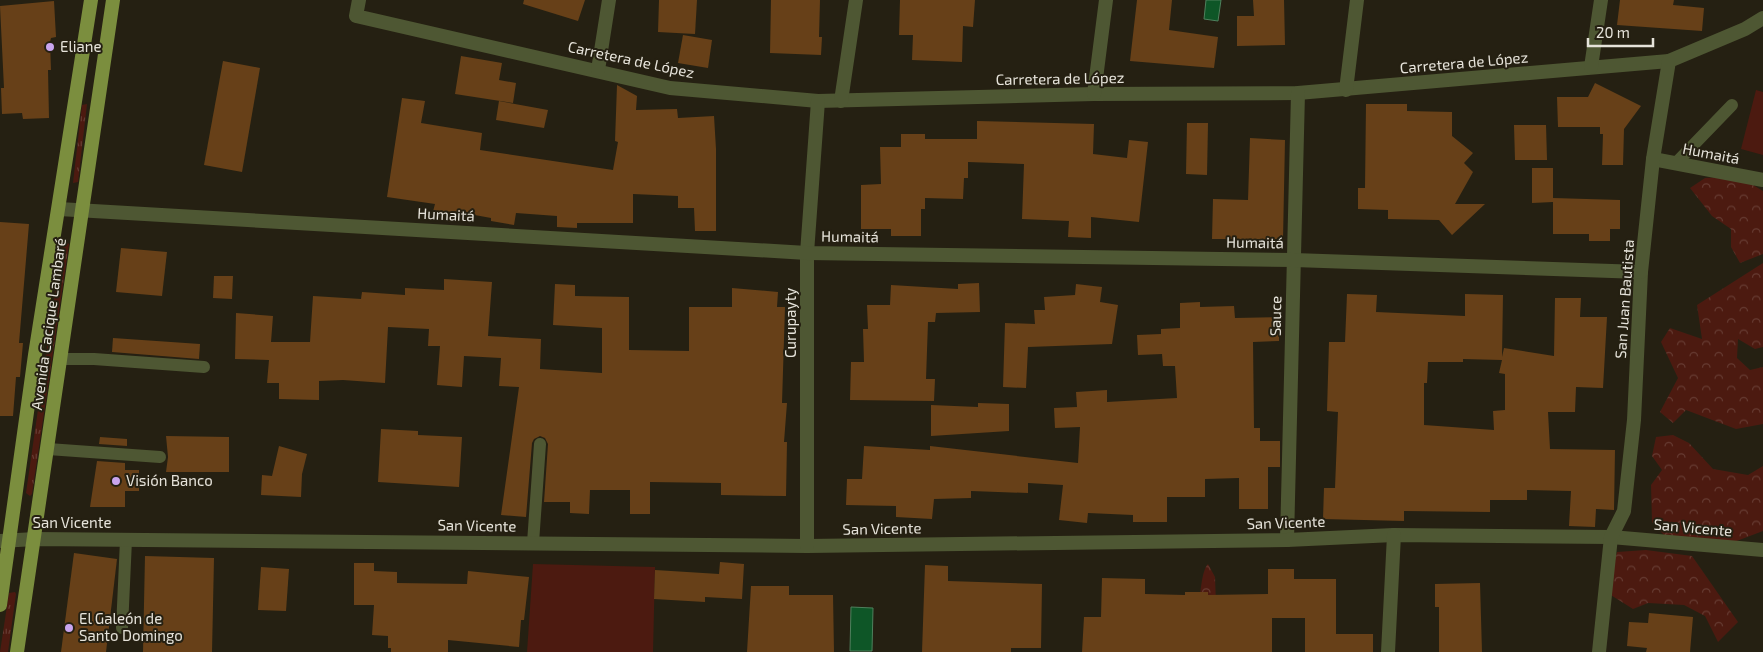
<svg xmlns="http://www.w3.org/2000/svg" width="1763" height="652" viewBox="0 0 1763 652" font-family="'Exo 2',sans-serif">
	<defs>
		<pattern id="grass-tufts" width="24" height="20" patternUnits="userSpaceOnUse" patternTransform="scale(1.25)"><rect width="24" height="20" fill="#4c1a10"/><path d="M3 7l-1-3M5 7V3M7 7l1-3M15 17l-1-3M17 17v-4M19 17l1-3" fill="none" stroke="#663b32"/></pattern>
		<pattern id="forest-crowns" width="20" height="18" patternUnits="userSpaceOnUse" patternTransform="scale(1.25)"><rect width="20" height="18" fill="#4c1a10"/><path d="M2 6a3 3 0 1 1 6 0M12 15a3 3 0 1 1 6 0" fill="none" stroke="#663b32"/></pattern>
	</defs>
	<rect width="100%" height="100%" fill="#252012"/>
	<g fill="url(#grass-tufts)">
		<polygon points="87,104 78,182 73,183 82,105"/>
		<polygon points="65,241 69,244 32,494 30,496 26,493 62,243"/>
		<polygon points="15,592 16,594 8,652 0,652 9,593"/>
	</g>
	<g fill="url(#forest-crowns)">
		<polygon points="1738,176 1763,191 1763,254 1740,263 1731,247 1731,229 1712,216 1690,188 1705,178"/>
		<polygon points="1763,263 1763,347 1755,349 1738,339 1737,358 1750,370 1763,367 1763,424 1736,429 1686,410 1673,423 1660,412 1678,378 1661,342 1670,328 1702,339 1697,305"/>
		<polygon points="1673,435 1689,443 1713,469 1748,475 1763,466 1763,531 1734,542 1664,535 1652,522 1651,485 1662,470 1652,456 1656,437"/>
		<polygon points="1646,550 1692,556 1738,622 1718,642 1705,616 1684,605 1648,603 1633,609 1606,592 1617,552"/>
		<path d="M1208 564 1215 577 1217 630 1197 652C1198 636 1198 573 1208 564Z"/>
	</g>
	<g fill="#4c1a10">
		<polygon points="1756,90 1763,92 1763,155 1741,149"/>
		<polygon points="533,564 655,567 653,652 527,652"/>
	</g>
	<g fill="#0e5627" stroke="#4f805d">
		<polygon points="1206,0 1221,0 1218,21 1204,19"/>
		<polygon points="851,607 873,608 872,651 850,651"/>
	</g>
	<g fill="#674018" fill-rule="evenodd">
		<polygon points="524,0 585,0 578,21 523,4"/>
		<polygon points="659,0 697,0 695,34 658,32"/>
		<polygon points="771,0 820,0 819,37 822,37 821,55 770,53"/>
		<polygon points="900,0 975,0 973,27 963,26 962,62 912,60 913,35 899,35"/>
		<polygon points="1137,0 1172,0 1169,30 1218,37 1214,68 1130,61"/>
		<polygon points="1253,0 1284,0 1285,45 1237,46 1237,16 1254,16"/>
		<polygon points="1620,0 1674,0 1673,5 1704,8 1702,31 1617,25"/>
		<polygon points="54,1 56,37 51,38 50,42 51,70 48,70 49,118 23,119 22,113 2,114 1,88 4,88 0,6"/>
		<polygon points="683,35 712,40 708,68 678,63"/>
		<polygon points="461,56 502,63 499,80 516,83 513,103 455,94"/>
		<polygon points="223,61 260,68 242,172 204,165"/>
		<polygon points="1595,83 1641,106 1624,129 1623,165 1602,165 1603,134 1600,134 1600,127 1558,127 1557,97 1588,97"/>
		<polygon points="617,85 637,96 636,110 677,109 678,118 714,116 716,149 716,231 695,231 694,208 678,208 678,196 633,194 633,223 577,223 577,228 557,227 557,216 516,213 514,225 491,221 491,218 453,211 451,222 431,219 435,204 387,197 402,98 425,101 421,123 482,133 480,150 613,170 618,142 615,141"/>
		<polygon points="499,101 548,110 544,128 496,120"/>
		<polygon points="1366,104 1407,104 1407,111 1452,112 1452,136 1473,153 1464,163 1473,172 1455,204 1485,204 1452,235 1439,220 1388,219 1388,210 1358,209 1358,188 1365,188"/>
		<polygon points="977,121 1094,124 1093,154 1127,158 1129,140 1148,142 1139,222 1091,217 1091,238 1068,237 1069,221 1022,219 1024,164 968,162 968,178 964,178 963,199 925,198 925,209 921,209 921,236 891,236 891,229 861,229 861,185 881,184 880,147 901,147 901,134 925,134 925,139 977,139"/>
		<polygon points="1187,123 1208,123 1207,175 1186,174"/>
		<polygon points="1514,125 1546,125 1547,160 1515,160"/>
		<polygon points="1250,138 1285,140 1283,239 1212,239 1213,199 1248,200"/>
		<polygon points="1532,168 1553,168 1553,198 1620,200 1620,229 1610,229 1610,241 1589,241 1589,234 1553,234 1553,202 1532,203"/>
		<polygon points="0,222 29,224 19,343 23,343 20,377 16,377 13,416 0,416"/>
		<polygon points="121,248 167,252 162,296 116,292"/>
		<polygon points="214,276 233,276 232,299 213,298"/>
		<polygon points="444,279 492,282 488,336 541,339 540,369 602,373 602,328 553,325 555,284 575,285 575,296 629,297 629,350 689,351 689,307 732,307 732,288 778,292 777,307 785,307 782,403 787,403 784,442 787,442 786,496 721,495 721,483 650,482 650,514 630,514 630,490 590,490 589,514 570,513 570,502 544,502 548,444 545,438 540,436 534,439 532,443 526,517 501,515 519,387 499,386 501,358 464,356 462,387 437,385 440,346 428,346 429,329 388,327 385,383 343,380 319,381 319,400 279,399 279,383 267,383 269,360 235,359 236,313 273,316 271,342 310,342 313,296 361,299 362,292 405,295 405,288 444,290"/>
		<polygon points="979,283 980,312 936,313 935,322 928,322 926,379 935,379 934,401 850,400 851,362 864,362 863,329 868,329 867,305 890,305 891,285 958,289 958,284"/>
		<polygon points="1076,284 1102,287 1100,302 1118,305 1112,344 1028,347 1026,388 1003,387 1005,323 1035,324 1034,310 1045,310 1044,297 1075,295"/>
		<path d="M1347 294 1377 295 1376 312 1465 316V294L1503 295 1502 357 1504 348 1554 356 1555 298H1581L1580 317H1607L1603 388 1576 387 1575 412H1548L1550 449 1615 450 1614 510 1596 509 1595 527 1569 526 1571 491 1527 490V500H1490V512L1404 511V521L1323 519 1324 488H1335L1338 412 1327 411 1329 342H1345ZM1463 359 1502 360 1499 373 1505 374V410L1493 411 1494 430 1424 425V383H1427L1428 362H1463Z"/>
		<polygon points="1200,302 1200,307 1234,306 1235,318 1279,317 1279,341 1253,342 1254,428 1260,428 1260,441 1280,441 1280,467 1268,467 1268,509 1239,509 1239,478 1205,479 1205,497 1167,497 1167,522 1133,522 1133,515 1088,513 1087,523 1059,520 1063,485 1028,483 1028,493 971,491 971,498 934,499 932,519 896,517 896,506 846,505 847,479 862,479 864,446 930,450 930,446 1078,463 1080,427 1055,428 1054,408 1077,407 1076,392 1107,390 1107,402 1177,398 1175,366 1163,366 1162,354 1138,355 1137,335 1161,334 1161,329 1180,328 1180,303"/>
		<polygon points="113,338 200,344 199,359 112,352"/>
		<polygon points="978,403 1009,404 1009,431 931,436 931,405 978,407"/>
		<polygon points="381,429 418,431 418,435 462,437 459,487 378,482"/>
		<polygon points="166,436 229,437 229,472 166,472 168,457"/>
		<polygon points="100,437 127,439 127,446 99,444"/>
		<polygon points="279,446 307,454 302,474 301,497 261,495 262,475 272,476"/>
		<polygon points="97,461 125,463 125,470 139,470 139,491 125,491 125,507 90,507"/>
		<polygon points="74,553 117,559 106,652 61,652"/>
		<polygon points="145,556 214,558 212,652 143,652"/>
		<polygon points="720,562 744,564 742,599 705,597 705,602 654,599 655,570 719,574"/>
		<polygon points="354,563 374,563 374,571 397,572 397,583 467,584 468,571 529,577 524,620 521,620 519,647 448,640 448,652 391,652 391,648 388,648 388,636 372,635 374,605 354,605"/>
		<polygon points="925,565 948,566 948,581 1042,584 1041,648 1011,648 1011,652 922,652"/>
		<polygon points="261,567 289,569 286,611 258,610"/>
		<polygon points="1268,569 1294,569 1294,579 1336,579 1336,634 1373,634 1373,652 1305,652 1305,618 1272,618 1272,652 1082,652 1084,617 1101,617 1102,578 1145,579 1145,594 1185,595 1185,592 1208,592 1208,595 1268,594"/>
		<polygon points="1480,583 1482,652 1439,652 1439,607 1435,607 1435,584"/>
		<polygon points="751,586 789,586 789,595 833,595 834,652 747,652"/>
		<polygon points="1649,613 1693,617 1690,652 1646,652 1647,648 1627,646 1629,622 1648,623"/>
	</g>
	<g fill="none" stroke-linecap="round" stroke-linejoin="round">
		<g stroke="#4e5733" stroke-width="12">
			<polyline points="1676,163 1732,105"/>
			<polyline points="61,359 94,359 204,367"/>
			<polyline points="48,449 160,457"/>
			<polyline points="533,543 540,444"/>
			<polyline points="122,628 126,540"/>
		</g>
		<g stroke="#4e5733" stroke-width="14">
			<polyline points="359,0 356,16 670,88 818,101 1094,94 1298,93 1669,61"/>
			<polyline points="1591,67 1601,0"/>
			<polyline points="598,70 609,0"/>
			<polyline points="1346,90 1357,0"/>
			<polyline points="1094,94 1106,0"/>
			<polyline points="841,101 856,0"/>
			<polyline points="1653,159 1763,180"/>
			<polyline points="1287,540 1298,93"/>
			<polyline points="0,541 35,539 807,546 1287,540 1394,535 1611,537 1763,550"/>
			<polyline points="807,546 807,253 818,101"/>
			<polyline points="1388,652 1394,535"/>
			<polyline points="1599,652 1611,537 1624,511 1634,420 1641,272"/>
		</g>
		<polyline stroke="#4e5733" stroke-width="14" points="59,209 807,253 1294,260 1641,272 1653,159 1669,61 1745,29 1763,18"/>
		<g stroke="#7b8e3e" stroke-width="14">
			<polyline points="0,605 35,355 91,0"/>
			<polyline points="17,652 113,0"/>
		</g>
	</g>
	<g fill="#c9a5ee" stroke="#252012" stroke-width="2">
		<circle cx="50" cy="47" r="5"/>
		<circle cx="116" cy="481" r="5"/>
		<circle cx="69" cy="628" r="5"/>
	</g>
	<g text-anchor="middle" stroke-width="4" stroke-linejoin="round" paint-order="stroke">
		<g font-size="15" fill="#e6e3da" stroke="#252012" text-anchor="start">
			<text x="60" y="52">Eliane</text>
			<text x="126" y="486">Visión Banco</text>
			<text x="79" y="624">El Galeón de<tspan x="79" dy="17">Santo Domingo</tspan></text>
		</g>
		<g font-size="15" fill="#e6e3da" stroke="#252012">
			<text transform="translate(631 60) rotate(12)" y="5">Carretera de López</text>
			<text transform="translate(1464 63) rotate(-5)" y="5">Carretera de López</text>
			<text transform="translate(1060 79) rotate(-1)" y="5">Carretera de López</text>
			<text transform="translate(1711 154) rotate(11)" y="5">Humaitá</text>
			<text transform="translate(446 215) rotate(3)" y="5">Humaitá</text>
			<text transform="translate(850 237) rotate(1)" y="5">Humaitá</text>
			<text transform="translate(1255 243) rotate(1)" y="5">Humaitá</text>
			<text transform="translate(1625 299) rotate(-86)" y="5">San Juan Bautista</text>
			<text transform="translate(1276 316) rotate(-89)" y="5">Sauce</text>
			<text transform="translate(791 323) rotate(-90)" y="5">Curupayty</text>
			<text transform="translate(49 324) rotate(-82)" y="5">Avenida Cacique Lambaré</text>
			<text x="72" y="528">San Vicente</text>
			<text transform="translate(1286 523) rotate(-2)" y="5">San Vicente</text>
			<text transform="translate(477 526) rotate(1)" y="5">San Vicente</text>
			<text transform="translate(1693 528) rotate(5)" y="5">San Vicente</text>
			<text transform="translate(882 529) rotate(-1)" y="5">San Vicente</text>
		</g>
	</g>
	<path d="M1588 38v8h65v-8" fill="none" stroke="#e6e3da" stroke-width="2.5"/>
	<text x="1596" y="38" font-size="15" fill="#e6e3da" stroke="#252012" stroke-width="4" paint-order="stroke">20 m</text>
</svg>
